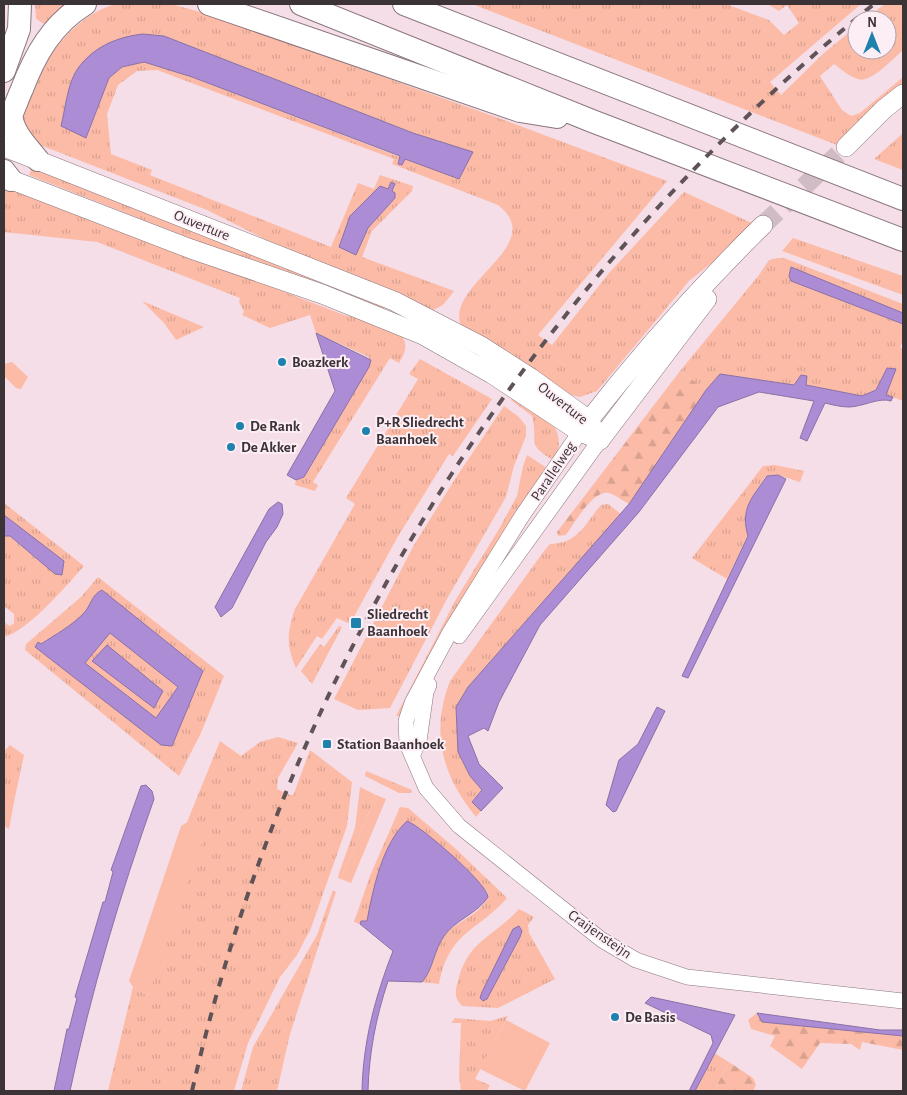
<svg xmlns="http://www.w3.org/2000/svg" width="907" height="1095" viewBox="0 0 907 1095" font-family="'Alegreya Sans',sans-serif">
	<defs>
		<pattern id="grass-tufts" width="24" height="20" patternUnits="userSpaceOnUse" patternTransform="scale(1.25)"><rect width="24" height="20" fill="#fcbba6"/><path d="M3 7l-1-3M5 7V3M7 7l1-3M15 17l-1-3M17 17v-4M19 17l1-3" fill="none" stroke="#d9a190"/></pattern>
		<pattern id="forest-firs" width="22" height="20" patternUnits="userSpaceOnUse" patternTransform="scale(1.25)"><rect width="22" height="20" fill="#fcbba6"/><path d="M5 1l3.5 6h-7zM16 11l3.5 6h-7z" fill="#d9a190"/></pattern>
	</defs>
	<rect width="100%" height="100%" fill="#f5dee8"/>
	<g fill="url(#grass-tufts)" fill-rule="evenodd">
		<polygon points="35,4 69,4 44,24 36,19"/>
		<path d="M116 4H171L204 13 504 120 667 181 538 335 552 345 609 273 684 192 754 224 729 249 689 281 597 391 580 397 562 393 461 326C444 284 550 245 498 205L392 164 394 159 157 70 137 71 118 85 107 114 111 154 152 170 150 175 331 247 358 183 374 189 380 175 413 186 412 191 372 231 362 257 454 291 443 305 431 311 310 262 207 210 35 143 22 121C29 75 70 16 116 4ZM143 34 164 36 413 133 473 152 458 179 405 158 402 165 398 163 400 157 192 77 144 62 122 67 109 78 87 137 61 126ZM395 184 392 191 395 198 368 228 388 189Z"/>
		<path d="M472 4H726L769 20 784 35 799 23 787 5 779 11 767 4H861L770 82 781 95 824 53 857 26V50H887V20H864L885 4H903V50C894 58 870 84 858 79 850 77 841 69 834 64L820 76 842 110 851 116 860 113 903 77V85L865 116 837 145Z"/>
		<polygon points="903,133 903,170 874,159 901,135"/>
		<polygon points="33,166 386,305 382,314 29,175"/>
		<path d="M4 183 344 315 365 319 401 334C408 345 406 352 399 363L390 358 313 482 318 485 315 491 295 485 296 480 304 477 369 367V357L316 333 310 315 270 328 242 315 244 312 239 302 240 298 97 242 4 232Z"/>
		<polygon points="793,238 903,276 903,295 782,251"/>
		<polygon points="777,258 784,258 903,304 903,313 795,269 791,270 789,276 791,281 903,324 903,341 900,347 903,349 903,401 886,395 896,370 887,368 876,390 862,396 806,385 807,376 801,375 794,385 720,374 707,390 680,371 759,275 769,260"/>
		<polygon points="142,301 204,327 176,340 164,323"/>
		<path d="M420 359 492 399 453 456 449 454 397 538 350 624 337 618 322 639 317 636 296 668C286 646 287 631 295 609L355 504 346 498 418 379 409 374Z"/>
		<path d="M513 396 555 428C560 438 561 450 553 460 525 443 539 444 532 416L511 400Z"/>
		<polygon points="504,406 519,417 526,426 526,436 514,466 506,497 448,597 390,708 358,710 334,699 414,545 455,479"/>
		<polygon points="527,455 547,468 402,716 396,716 455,601 499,529 517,496 523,466"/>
		<path d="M775 465 804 471 800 482 778 475 766 476C752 497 740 509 748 535L727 579 692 558 763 466Z"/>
		<path d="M4 503 84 566C67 585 28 631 4 637V622L10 626 14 623V614L4 606V536H9L55 574 64 565 63 561 4 515Z"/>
		<path d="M608 504 621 514 468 687 456 707 470 776 482 790 472 801 481 811 476 817C442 775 430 733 450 681L544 551 550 544C579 543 583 526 601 505Z"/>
		<path d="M98 577 224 676 201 733 179 776 25 650 26 644 81 597ZM102 590 203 671 172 746 35 647 38 642 41 644C55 635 71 626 83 614 91 606 92 596 102 590Z"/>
		<polygon points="339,626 342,627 312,684 301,671 320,644 324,647"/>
		<polygon points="110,632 179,687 156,718 85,663"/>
		<polygon points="278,737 298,743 278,778 277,789 293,796 310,750 352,782 347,826 311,928 297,955 280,977 248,1043 234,1091 108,1091 133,987 148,996 189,821 187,822 220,741 241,756 260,742"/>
		<polygon points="10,745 24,755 15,797 4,796 4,751"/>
		<polygon points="366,771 412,790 411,793 399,793 365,776"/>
		<polygon points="360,787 376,795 341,879 338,878 339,873 355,828"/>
		<path d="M400 807 408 808 457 850 507 898C476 933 450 930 439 984L422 982C434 968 433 947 446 933 457 922 487 911 488 893L460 863 409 822C387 829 371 900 367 922L361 921 360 924 354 922 370 876Z"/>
		<polygon points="333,890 336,892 290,1034 277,1091 241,1091 253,1047 317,935"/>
		<path d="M519 909 534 917 528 925 529 933 555 979 498 1008 462 1006C454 998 455 991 458 981 468 940 493 938 519 909Z"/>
		<polygon points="508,1016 475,1079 490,1085 487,1091 461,1091 459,1076 461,1023 451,1023 455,1018 490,1021"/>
		<polygon points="714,1053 729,1062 714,1091 695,1091"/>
	</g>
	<g fill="url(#forest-firs)">
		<path d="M680 371 707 390 629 504C623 501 616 495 609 493 593 489 574 524 566 535L558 536 557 532Z"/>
		<polygon points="757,1013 758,1017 903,1036 903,1050 862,1042 860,1050 851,1044 820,1043 802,1069 770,1046 775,1036 751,1029 748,1020"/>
		<polygon points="729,1062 753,1078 756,1085 753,1091 714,1091"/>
	</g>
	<g fill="#fcbba6">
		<polygon points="12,362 28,377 21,389 16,388 4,376 4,364"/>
		<polygon points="376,795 386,799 351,883 341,879"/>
		<polygon points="4,796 15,797 9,829 4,826"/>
		<polygon points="189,821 207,829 148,996 133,987 129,981 181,826"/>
		<polygon points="506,1020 550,1043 525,1091 480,1069"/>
	</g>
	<g fill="#ab8cd5" stroke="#8a71a6" fill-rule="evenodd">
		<path d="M143 34 164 36 413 133 473 152 459 179 405 159 402 165 398 164 400 156 192 77 144 62 122 67 109 78 86 138 61 126C65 110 67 88 75 73 90 48 116 37 143 34Z"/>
		<polygon points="391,182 395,184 392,191 395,193 395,198 368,228 356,255 339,247 350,216 380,186 388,189"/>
		<polygon points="791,267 903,313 903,324 791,281 789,276"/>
		<polygon points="316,333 371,360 369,367 304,477 296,480 287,475 335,391"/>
		<path d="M887 368 896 369 886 395 893 397 891 401C879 397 862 407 849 407 841 407 833 405 825 403L807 441 800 438 814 401 759 392 718 407 639 512 540 625 499 702 488 731 484 728 468 736 479 764 503 788 481 811 472 802 482 790 470 776 458 752 456 707 468 687 629 504 706 390 720 374 794 385 801 375 807 376 806 385 862 396 876 390Z"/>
		<path d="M778 475 786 479 688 678 682 676 748 536C740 508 752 498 767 476Z"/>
		<polygon points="278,502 282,504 283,514 277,527 266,542 232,608 221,617 215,607 269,509"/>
		<polygon points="4,515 64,561 62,575 55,574 10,536 4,536"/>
		<path d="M102 590 203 671 172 746 161 745 35 647 38 642 41 644C55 635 71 626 83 614 91 606 91 595 102 590ZM110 633 178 687 156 718 85 663Z"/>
		<polygon points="107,645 163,691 154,708 92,661"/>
		<polygon points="657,707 665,711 616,811 613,812 606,805 619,760 638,744"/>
		<path d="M146 785 152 791 154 799C120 895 91 992 70 1091H54L67 1029H69L77 998 75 997 103 902H105L113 872 111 870 141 786Z"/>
		<path d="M407 821C421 826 488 884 488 897 477 914 455 920 444 936 434 950 433 970 422 982L388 981C376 1017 369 1053 368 1091H362C363 1042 375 997 393 951L360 924 361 921H367C373 889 382 844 407 821Z"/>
		<polygon points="519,926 522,931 520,937 487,999 483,1001 480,998 482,992 513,929"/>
		<polygon points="651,997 735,1015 695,1091 689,1091 713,1043 711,1035 645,1003"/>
		<polygon points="757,1013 880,1030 903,1030 903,1036 762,1022"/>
	</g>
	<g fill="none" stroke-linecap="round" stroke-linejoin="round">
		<polyline stroke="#d0bcc5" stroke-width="19" stroke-dasharray="19 9" stroke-linecap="butt" points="763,225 846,147"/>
		<defs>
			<g id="minor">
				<polyline points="580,432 522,516 450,632 412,703 406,721 407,744 426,788 459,826 602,940 636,960 687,977 903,1001"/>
				<polyline points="459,636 600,440"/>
				<polyline points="413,754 419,741 426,692 429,685"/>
			</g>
			<g id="major">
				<polyline points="4,147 394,301 481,346 531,378 589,420 600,440"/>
				<polyline points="846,147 884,109 903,94"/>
				<polyline points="4,177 191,249 322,294 423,335 492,374 580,432 600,440"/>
				<path d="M582 429C638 357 698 289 763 225"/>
				<polyline points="600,440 707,299"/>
			</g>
			<g id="highway">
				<polyline points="209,4 520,111 557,117"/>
				<polyline points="301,4 592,121 903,240"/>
				<polyline points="404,4 903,199"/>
				<polyline points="4,71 19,29 20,4"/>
				<path d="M11 115C13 133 27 146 38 160"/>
				<path d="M4 128C12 117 16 102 22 89 35 55 52 24 85 4"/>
				<polyline points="4,171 11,180"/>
			</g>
		</defs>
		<use href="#minor" stroke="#8a767e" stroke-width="16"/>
		<use href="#major" stroke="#8a767e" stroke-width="20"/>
		<use href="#highway" stroke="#8a767e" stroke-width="24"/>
		<use href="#minor" stroke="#fff" stroke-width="15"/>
		<use href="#major" stroke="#fff" stroke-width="19"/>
		<use href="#highway" stroke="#fff" stroke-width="22"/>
		<path stroke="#5f5358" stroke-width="4" stroke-dasharray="9 9" stroke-linecap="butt" d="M192 1091C291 657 531 284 874 4"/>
	</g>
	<g fill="#1e82ad" stroke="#fceef4" stroke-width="2">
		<circle cx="282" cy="362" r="5"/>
		<circle cx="240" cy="426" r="5"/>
		<circle cx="366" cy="431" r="5"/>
		<circle cx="231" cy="447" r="5"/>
		<rect x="350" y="617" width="12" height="12" rx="2.5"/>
		<rect x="322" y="739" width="10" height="10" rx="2.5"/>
		<circle cx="615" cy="1017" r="5"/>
	</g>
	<g text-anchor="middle" stroke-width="4" stroke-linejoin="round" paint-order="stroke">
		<g font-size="15" fill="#3c3337" stroke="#fceef4">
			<text transform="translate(202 225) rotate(22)" y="5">Ouverture</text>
			<text transform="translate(563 403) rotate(38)" y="5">Ouverture</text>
			<text transform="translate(553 471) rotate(-56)" y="5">Parallelweg</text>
			<text transform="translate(600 934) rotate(35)" y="5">Craijensteijn</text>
		</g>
		<g font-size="15" font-weight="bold" fill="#3c3337" stroke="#fceef4" text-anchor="start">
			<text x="292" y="367">Boazkerk</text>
			<text x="376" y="427">P+R Sliedrecht<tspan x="376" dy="17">Baanhoek</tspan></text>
			<text x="250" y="431">De Rank</text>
			<text x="241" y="452">De Akker</text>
			<text x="367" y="619">Sliedrecht<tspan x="367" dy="17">Baanhoek</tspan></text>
			<text x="337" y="749">Station Baanhoek</text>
			<text x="625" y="1022">De Basis</text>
		</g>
	</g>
	<rect width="907" height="1095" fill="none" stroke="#3c3337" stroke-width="10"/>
	<g transform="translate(872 35)"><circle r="24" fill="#fceef4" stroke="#afa3a8"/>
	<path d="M0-4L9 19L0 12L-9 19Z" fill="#1e82ad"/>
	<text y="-8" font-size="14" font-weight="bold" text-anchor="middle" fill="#3c3337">N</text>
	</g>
</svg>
